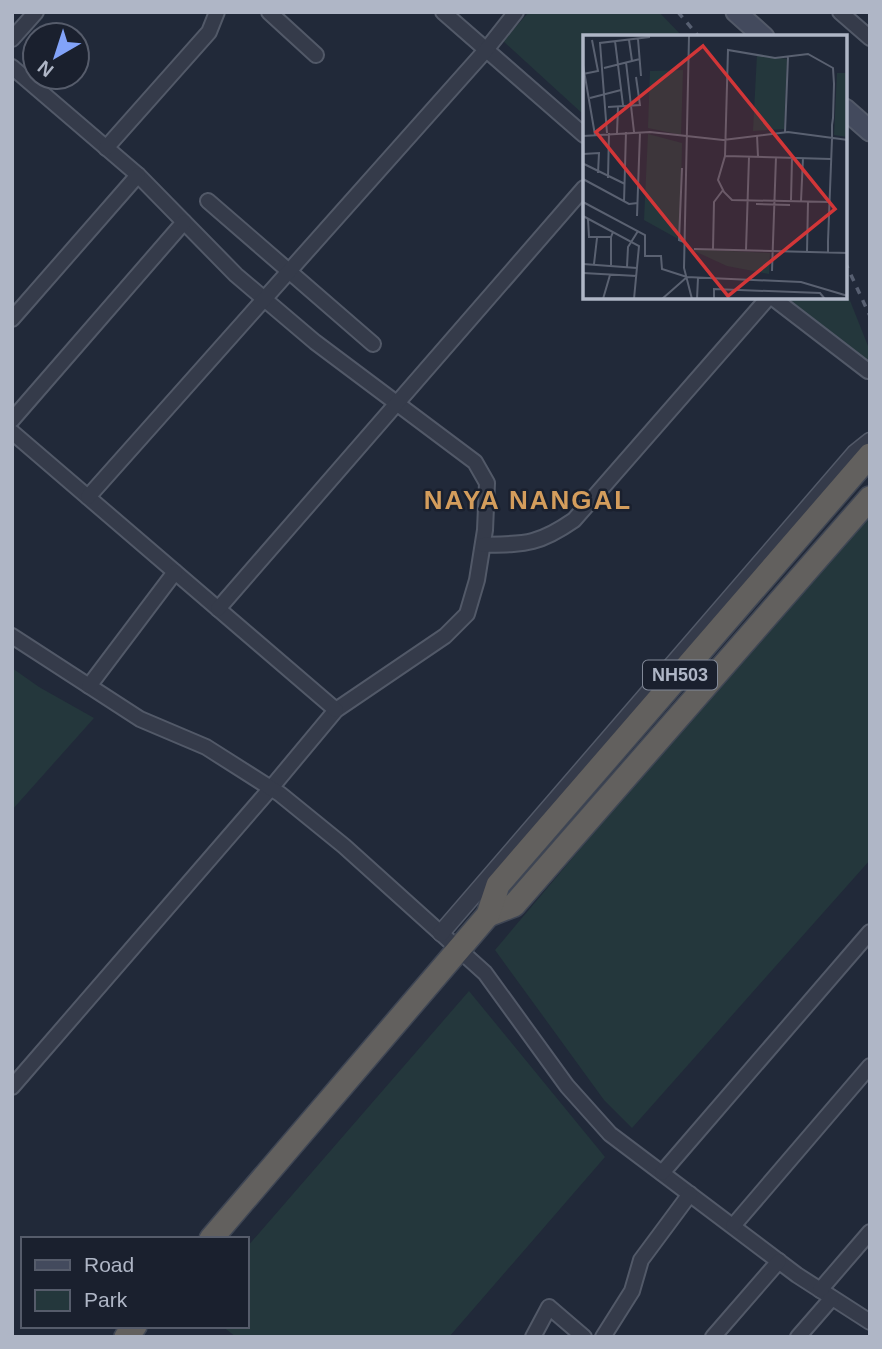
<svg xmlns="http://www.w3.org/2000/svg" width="882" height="1349" viewBox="0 0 882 1349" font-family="Helvetica,sans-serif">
	<rect width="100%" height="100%" fill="#212939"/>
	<g fill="#24373c">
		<polygon points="529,12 659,12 683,37 584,37 584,115 503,41"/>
		<polygon points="845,288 870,351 870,373 787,298 845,298"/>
		<polygon points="870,505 870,860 632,1128 604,1100 495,950"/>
		<polygon points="12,668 39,687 94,718 12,810"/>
		<polygon points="469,991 605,1157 449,1337 236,1337 222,1326 247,1326 247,1247"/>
	</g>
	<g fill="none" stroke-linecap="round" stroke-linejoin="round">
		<defs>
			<g id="minor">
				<polyline points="269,12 316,55"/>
				<polyline points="443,12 584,135"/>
				<polyline points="840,12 870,38"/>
				<polyline points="12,39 36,12"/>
				<polyline points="12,67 138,175 236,275 315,342 475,462 487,483 485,530 477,580 467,614 445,636 336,710 271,788 12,1087"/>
				<polyline points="106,148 209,32 217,12"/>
				<polyline points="208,201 373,344"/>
				<polyline points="773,298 868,371"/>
				<polyline points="12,319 138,175"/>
				<polyline points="12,420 184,222"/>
				<polyline points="12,432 336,710"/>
				<polyline points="88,497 486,50 516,12"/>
				<path d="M483 545C525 544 538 545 574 520L768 298"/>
				<polyline points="218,609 584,188"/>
				<polyline points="12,636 140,719 206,747 280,794 344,846 485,973 567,1086 610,1134 797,1275 870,1322"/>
				<polyline points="89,686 175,572"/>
				<polyline points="662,1173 870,932"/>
				<polyline points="733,1226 870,1066"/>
				<polyline points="820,1290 870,1232"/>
				<polyline points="533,1337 549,1307 584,1337"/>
				<polyline points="603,1337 632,1291 641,1260 690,1194"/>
				<polyline points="713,1337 779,1261"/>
				<polyline points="798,1337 832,1298"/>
			</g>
			<polyline id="tertiary" points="441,933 855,453 870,441"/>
			<g id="secondary">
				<polyline points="736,12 764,37"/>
				<polyline points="845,109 870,131"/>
			</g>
			<g id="trunk">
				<polyline points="488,915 514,905 870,498"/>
				<polyline points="211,1239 488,915 498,885 870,455"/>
				<polyline points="126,1337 135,1326"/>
			</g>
		</defs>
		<use href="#minor" stroke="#525968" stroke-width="18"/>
		<use href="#tertiary" stroke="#525968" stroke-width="19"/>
		<use href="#secondary" stroke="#525968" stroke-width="23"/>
		<use href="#trunk" stroke="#3f4654" stroke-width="26"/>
		<use href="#minor" stroke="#353b4a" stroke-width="14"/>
		<use href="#tertiary" stroke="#353b4a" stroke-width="16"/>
		<use href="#secondary" stroke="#434a5d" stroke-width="19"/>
		<use href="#trunk" stroke="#62605e" stroke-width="23"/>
		<g stroke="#575f71" stroke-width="3.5" stroke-dasharray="7 7" stroke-linecap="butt">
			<polyline points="678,12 699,37"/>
			<polyline points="845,262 870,316"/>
		</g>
	</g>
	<g text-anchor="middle" stroke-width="5" stroke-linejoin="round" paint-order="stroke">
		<rect fill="#1a202e" stroke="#828998" stroke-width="2" x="643" y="660.5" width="74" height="29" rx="5"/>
		<g font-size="18" font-weight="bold" fill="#afb6c6">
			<text x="680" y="681">NH503</text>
		</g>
		<g font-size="26" font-weight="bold" letter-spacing="2" fill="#d49d5c" stroke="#1a202e">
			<text x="528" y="509">NAYA NANGAL</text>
		</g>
	</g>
	<g transform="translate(583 35)">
		<rect width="264" height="264" fill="#212939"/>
		<path d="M174 19 204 24 201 94 170 96ZM100 35 98 100 65 93 67 36ZM254 38H264V102L251 100ZM65 99 99 108 97 205 61 185ZM107 214 187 218 186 239 144 231Z" fill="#24373c"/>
		<path fill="none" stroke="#5a6171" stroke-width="2" d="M106 1 101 233 109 264M55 4 58 41M46 5 49 26M32 6 40 70M43 27 51 97M0 30 12 100M21 33 57 24M0 39 15 36 9 5M7 63 38 55M25 72 57 70 53 42M202 97 205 22M24 98 17 8 67 2M34 98 35 72M174 100 175 122M0 101 67 97 140 105 205 97 265 105M0 119 16 118 15 138M142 121 248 124M1 129 42 149M99 133 96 205 101 207M25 143 26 98M0 144 46 169 55 168M208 165 209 123M218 166 220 123M0 167 62 200V221H78L79 234 104 242M41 167 43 97M173 169 207 170M0 181 56 211 51 264M54 181 57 97M5 184 6 202H28L30 197M28 202V230M111 214 265 218M130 214 131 167 140 155M163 215 166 122M224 217 225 167M245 217V206L249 104V90L250 83 251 49 250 33 225 19 192 23 145 15 142 121 135 145 141 157 149 165 247 167M0 229 54 233M11 229 14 203M44 232 45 212 55 196M189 236 193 122M0 238 54 241M20 264 27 240M79 264 104 242 218 247 265 261M114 264 115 243M131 264V254L237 258 242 264"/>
		<path fill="#d23638" fill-opacity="0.15" stroke="#d23638" stroke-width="3.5" d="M120 11 252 174 145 261 13 97Z"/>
		<rect width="264" height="264" fill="none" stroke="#afb6c6" stroke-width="3.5"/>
	</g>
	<rect width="882" height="1349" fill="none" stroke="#afb6c6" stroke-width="28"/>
	<rect x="21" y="1237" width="228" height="91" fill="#1a202e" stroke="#565c6b" stroke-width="2"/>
	<rect x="35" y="1260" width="35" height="10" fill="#434a5d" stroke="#565c6b" stroke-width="2"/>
	<text x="84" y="1272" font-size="21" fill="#afb6c6">Road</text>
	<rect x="35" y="1290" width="35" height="21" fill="#24373c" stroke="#565c6b" stroke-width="2"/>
	<text x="84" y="1307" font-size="21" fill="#afb6c6">Park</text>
	<g transform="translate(56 56) rotate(219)"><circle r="33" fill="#1a202e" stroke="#565c6b" stroke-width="2"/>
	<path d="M0-5L12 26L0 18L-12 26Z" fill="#82a3f9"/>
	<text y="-10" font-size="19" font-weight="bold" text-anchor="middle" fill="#afb6c6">N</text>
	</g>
</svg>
